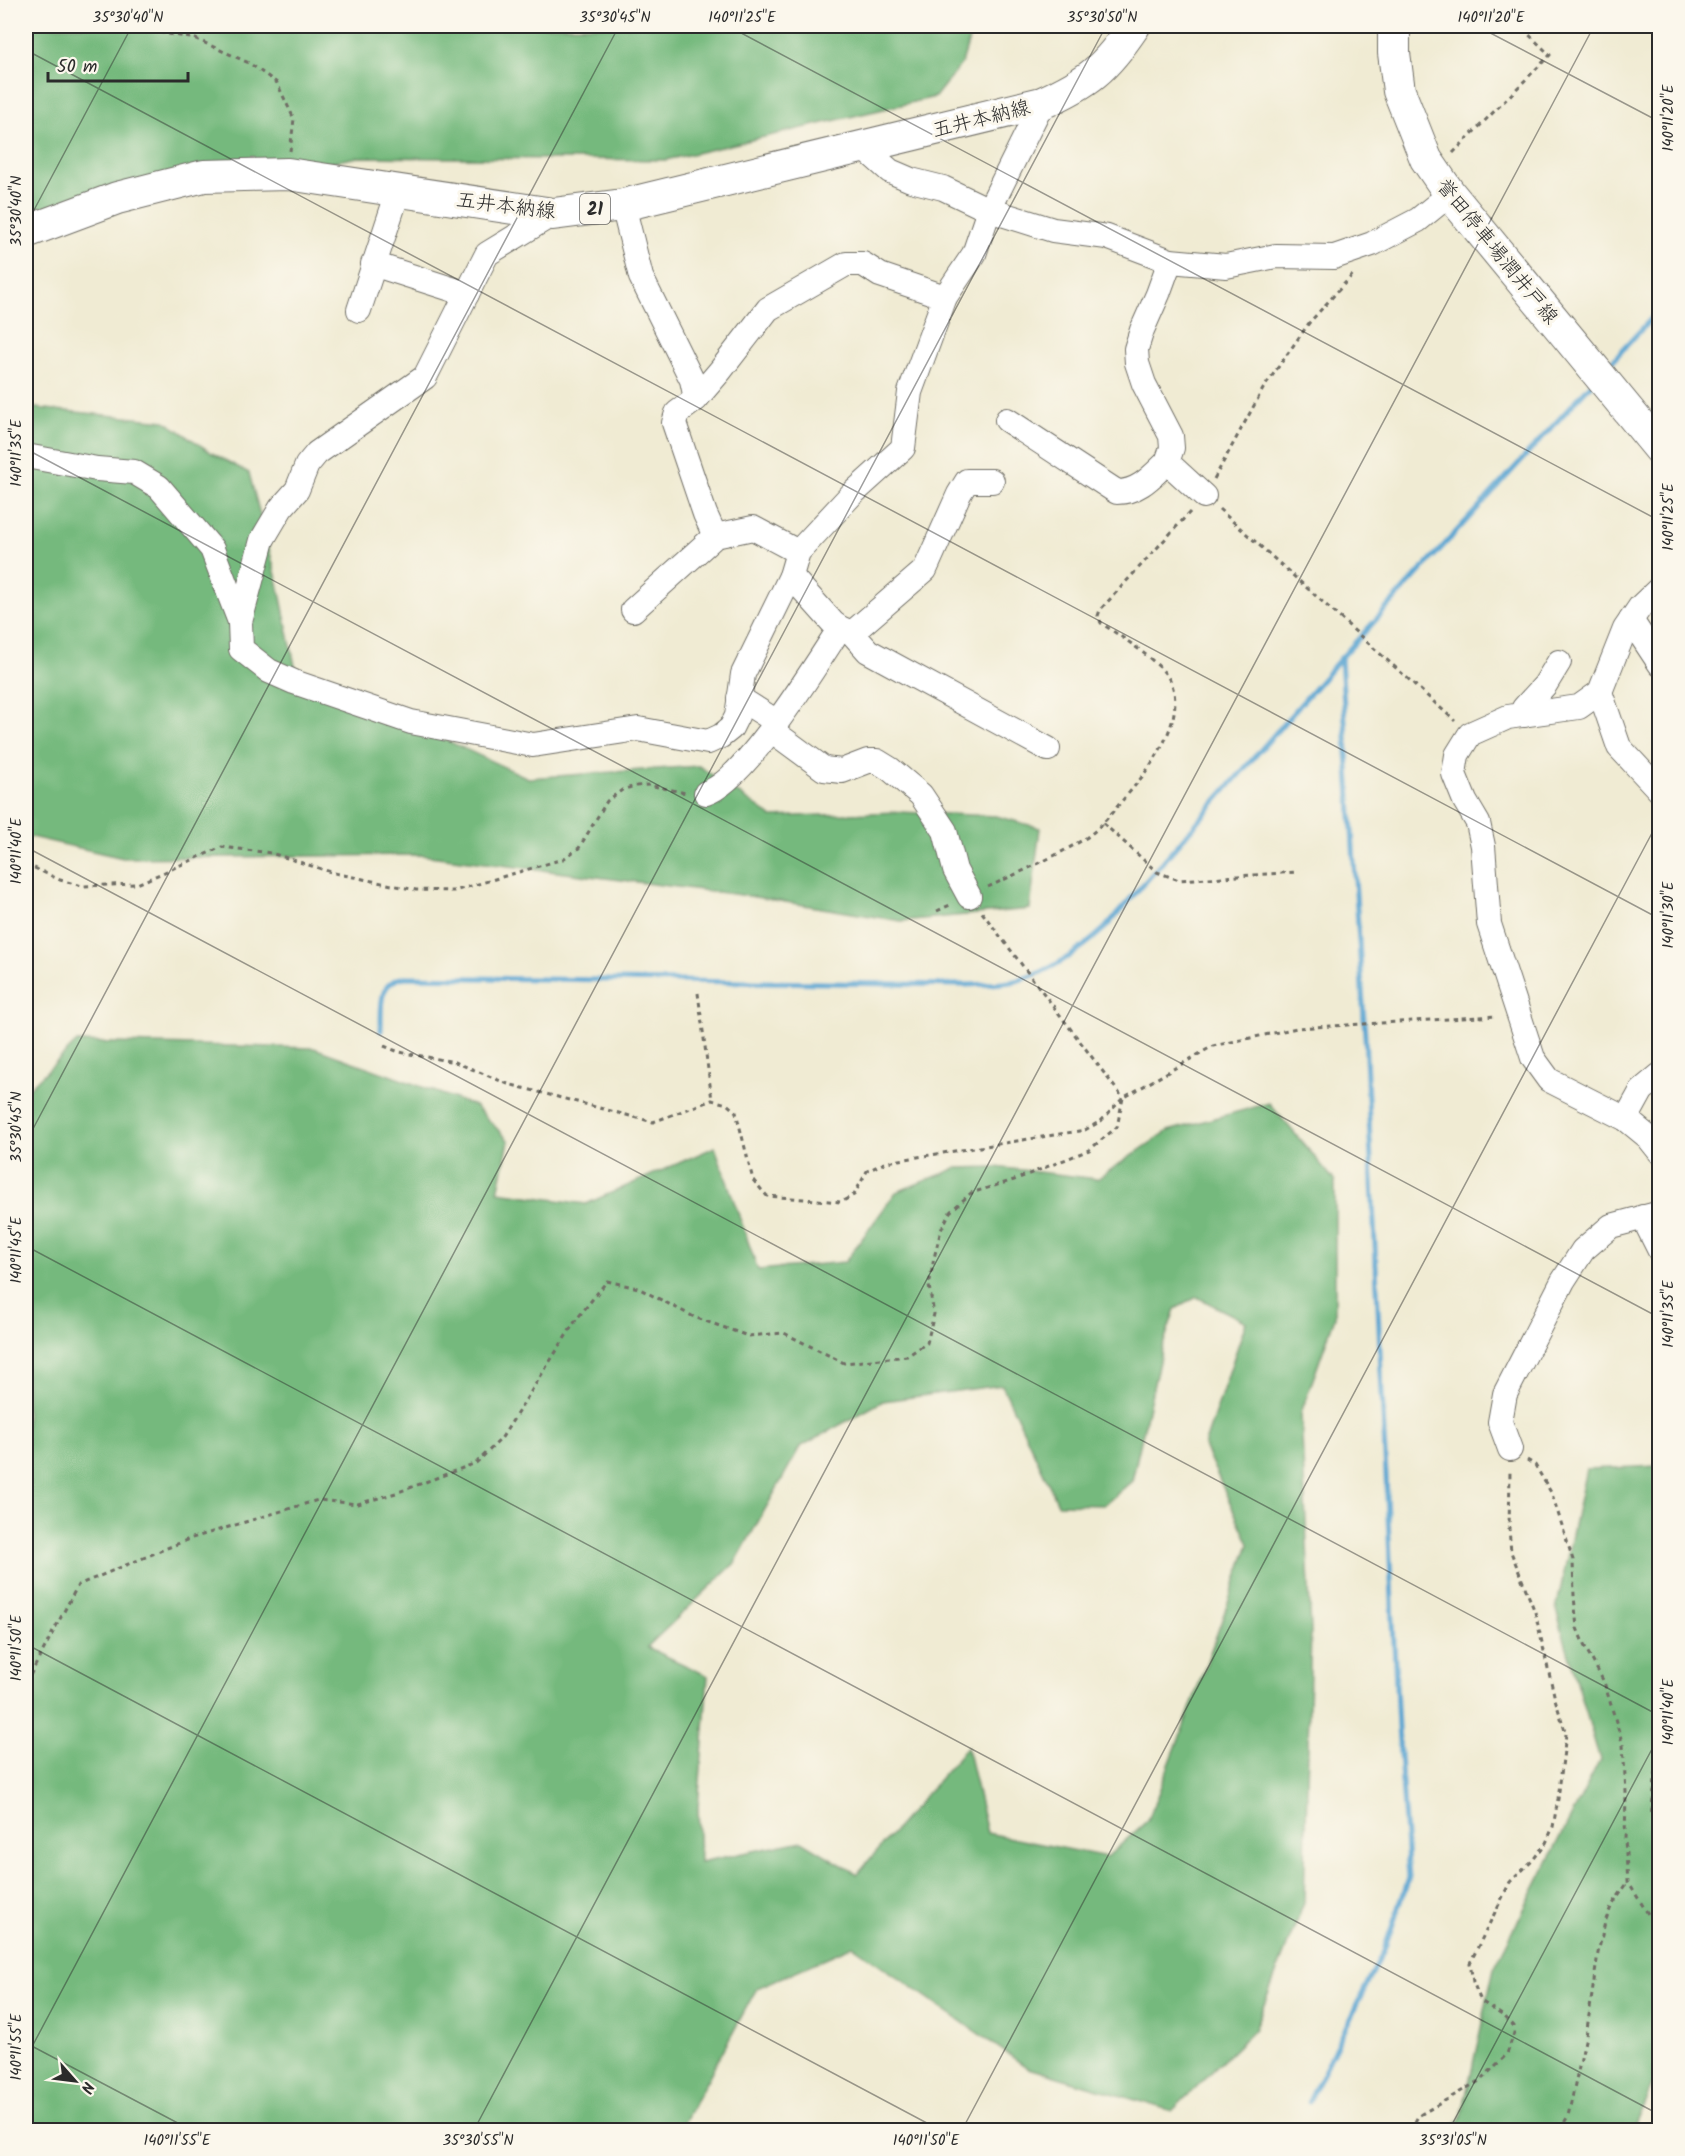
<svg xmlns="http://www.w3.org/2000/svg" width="1685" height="2156" viewBox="0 0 1685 2156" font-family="Kalam,'Klee One',sans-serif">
	<rect width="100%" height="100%" fill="#fbf7ec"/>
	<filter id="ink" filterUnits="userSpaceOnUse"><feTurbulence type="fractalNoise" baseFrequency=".0167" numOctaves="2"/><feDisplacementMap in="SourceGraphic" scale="12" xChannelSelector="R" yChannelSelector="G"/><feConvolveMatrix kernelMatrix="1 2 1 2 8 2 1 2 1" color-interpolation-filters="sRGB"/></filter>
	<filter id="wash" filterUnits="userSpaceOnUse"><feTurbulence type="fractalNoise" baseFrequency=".008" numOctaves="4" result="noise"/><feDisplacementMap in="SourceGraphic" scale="24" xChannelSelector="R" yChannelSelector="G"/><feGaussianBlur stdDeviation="1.35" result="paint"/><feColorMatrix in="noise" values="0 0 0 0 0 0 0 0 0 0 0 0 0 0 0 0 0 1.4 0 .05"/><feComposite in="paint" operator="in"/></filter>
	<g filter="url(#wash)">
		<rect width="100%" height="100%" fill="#f0ebd3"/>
		<g fill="#74b97d" stroke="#507254" stroke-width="1.5" fill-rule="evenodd">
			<polygon points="26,26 973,26 962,63 935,97 666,160 358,157 49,218 26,249"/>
			<polygon points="26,407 165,421 212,453 249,473 278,583 296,671 528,778 699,766 772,817 897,812 996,816 1040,828 1030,909 901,921 749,896 421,855 123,858 26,836"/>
			<path d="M77 1042 314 1048 475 1106 509 1141 498 1192 586 1204 715 1147 758 1270 845 1262 896 1192 957 1168 996 1167 1097 1179 1168 1131 1269 1103 1335 1181V1317L1301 1413 1311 1631 1304 1903 1254 2030 1172 2111 1028 2068 853 1946 757 1988 680 2130H26V1091ZM1197 1297 1246 1322 1204 1446 1249 1544 1185 1723 1148 1820 1107 1857 987 1833 967 1747 857 1874 802 1841 700 1862 698 1807 708 1676 647 1647 735 1563 800 1447 883 1401 1002 1385 1058 1504 1104 1505 1132 1481 1162 1348 1175 1309Z"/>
			<polygon points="1659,1466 1659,2082 1652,2085 1633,2130 1446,2130 1461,2119 1494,1968 1600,1760 1556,1610 1586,1469"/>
		</g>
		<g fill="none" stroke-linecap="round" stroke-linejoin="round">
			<g stroke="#5aa5d2" stroke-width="5">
				<polyline points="1606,368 1660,309"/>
				<path d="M381 1031C382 1007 376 982 405 977L963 985C981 984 1002 985 1019 980 1052 971 1080 951 1105 928L1341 658"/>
				<polyline points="1309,2101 1384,1950 1409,1878 1398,1727 1365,1035 1341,658 1593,382"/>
			</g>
		</g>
	</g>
	<g filter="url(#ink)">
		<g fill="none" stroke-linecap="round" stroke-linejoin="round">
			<defs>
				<g id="minor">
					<polyline points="863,147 890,171 911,180 943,188 989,210 1053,230 1107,237 1170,261 1226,266 1276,256 1334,257 1372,244 1418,220 1450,194"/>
					<polyline points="623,205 641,277 692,380 696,399"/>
					<polyline points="553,214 487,254 425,377 317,453 307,465 297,490 281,508 262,540 240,622 241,649 269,671 294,682 411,722 533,745 638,729 708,742 721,736 731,728 737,716 743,674 791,576 798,552 852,494 903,448 910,392 945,297 974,254 989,210 1042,103"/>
					<polyline points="1170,261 1158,294 1142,330 1136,349 1137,363 1144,384 1171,436 1172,448 1167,462 1204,496"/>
					<polyline points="373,264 467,294"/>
					<polyline points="359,310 399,189"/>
					<path d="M1007 420 1117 492C1139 492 1152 476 1167 462"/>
					<polyline points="26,456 97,469 134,472 159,487 212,549 240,622"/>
					<polyline points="715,536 705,514 674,423 677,413 696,399 720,371 768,309 846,264 863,264 880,275 945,297"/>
					<polyline points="791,576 833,623 840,628 852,633 868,651 1048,749"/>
					<polyline points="1660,588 1640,607 1625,629 1600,692 1579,707 1508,717 1470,734 1457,755 1454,774 1465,801 1478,823 1483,846 1489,924 1533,1058 1549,1080 1626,1119 1648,1137 1660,1152"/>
					<polyline points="633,610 715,536 753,528 798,552"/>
					<polyline points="1631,620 1660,664"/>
					<polyline points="852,633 925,570 959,494 967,481 992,481"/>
					<polyline points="1600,692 1619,747 1660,791"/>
					<polyline points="739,698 777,722"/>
					<polyline points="1524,715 1524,708 1545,685 1559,662"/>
					<polyline points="771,730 824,769 842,771 868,761 877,761 890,769 921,795 945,831 955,870 969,896"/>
					<path d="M706 793C745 781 815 666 840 628"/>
					<polyline points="1626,1119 1642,1090 1660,1075"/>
					<polyline points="1643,1217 1660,1251"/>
					<polyline points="1510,1449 1500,1422 1505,1394 1563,1281 1583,1250 1611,1226 1660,1213"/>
				</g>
				<g id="major">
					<polyline points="1394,26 1394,53 1399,91 1426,159 1450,194 1660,449"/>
					<path d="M26 232 117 198 204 176 288 174 553 214 623 205 1042 103C1089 82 1105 69 1134 26"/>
				</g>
			</defs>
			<use href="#minor" stroke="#706e66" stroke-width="26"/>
			<use href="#major" stroke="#706e66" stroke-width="34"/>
			<g stroke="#706e66" stroke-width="3" stroke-dasharray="4.5 4.5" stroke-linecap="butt">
				<polyline points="124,26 196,39 249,63 277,83 294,119 290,151"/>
				<polyline points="1453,153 1550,55 1520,26"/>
				<polyline points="1214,479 1263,389 1309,323 1355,272"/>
				<polyline points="1219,509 1455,721"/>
				<polyline points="1103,823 1157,872 1179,880 1297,872"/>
				<polyline points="26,864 60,880 82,886 137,884 222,847 271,853 334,873 416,890 454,891 563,859 579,848 607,801 622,790 635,786 649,785 686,793"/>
				<path d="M988 887C1020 872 1055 857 1086 838 1100 828 1110 815 1121 802 1145 775 1186 725 1172 685 1165 664 1120 636 1101 623L1098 616 1100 610 1190 512"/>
				<polyline points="937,911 952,904"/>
				<polyline points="698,993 712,1100"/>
				<polyline points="384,1046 399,1052 455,1062 508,1084 653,1122 712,1100 727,1104 736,1112 753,1180 767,1196 841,1202 854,1195 867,1171 887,1162 1085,1130 1101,1121 1123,1098 1213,1046 1297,1028 1497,1016"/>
				<polyline points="1527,1460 1535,1465 1552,1494 1573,1560 1574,1596 1577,1628 1584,1645 1604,1682 1623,1745 1626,1792 1625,1840 1628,1882 1660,1933"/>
				<polyline points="26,1683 78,1585 189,1539 318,1500 358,1504 396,1493 476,1463 501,1439 576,1320 607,1281 638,1288 694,1317 748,1336 784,1333 844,1363 907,1356 927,1343 934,1314 929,1286 934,1258 941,1230 950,1212 971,1193 1014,1180 1089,1150 1117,1127 1123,1098 981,911"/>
				<polyline points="1660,1736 1651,1816 1660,1817"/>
				<polyline points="1411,2130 1418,2116 1481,2080 1507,2054 1514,2033 1514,2026 1505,2017 1481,2001 1473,1982 1470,1963 1510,1882 1532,1861 1546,1843 1553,1827 1558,1799 1566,1734 1555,1699 1535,1612 1511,1552 1509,1529 1510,1471"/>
				<polyline points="1560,2130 1568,2116 1586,2036 1598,1953 1605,1922 1611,1907 1628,1882"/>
			</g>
			<use href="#minor" stroke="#fff" stroke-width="24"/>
			<use href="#major" stroke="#fff" stroke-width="32"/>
		</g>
	</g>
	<path fill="none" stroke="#2b2b2b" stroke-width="1.5" stroke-opacity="0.45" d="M728 26 1660 521M1477 26 1660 122M26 50 1660 919M26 225 132 26M26 449 1660 1318M26 847 1660 1716M26 1142 619 26M26 1246 1660 2115M26 1644 940 2130M26 2043 191 2130M26 2058 1106 26M474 2130 1594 26M962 2130 1660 818M1449 2130 1660 1734"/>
	<g text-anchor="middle" stroke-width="6" stroke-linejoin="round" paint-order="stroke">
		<rect fill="#fbf7ec" stroke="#696865" stroke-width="1.5" x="580" y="194" width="30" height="30" rx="4.5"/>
		<g font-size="18" font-weight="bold" fill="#2b2b2b">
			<text x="595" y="215">21</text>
		</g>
		<g font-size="20" fill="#2b2b2b" stroke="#fbf7ec">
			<text transform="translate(981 118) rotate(-14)" y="7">五井本納線</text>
			<text transform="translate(506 205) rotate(7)" y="7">五井本納線</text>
			<text transform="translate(1498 251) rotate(51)" y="7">誉田停車場潤井戸線</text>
		</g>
	</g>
	<rect width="1685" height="2156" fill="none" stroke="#fbf7ec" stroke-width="66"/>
	<g transform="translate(75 2081) rotate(118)" stroke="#fbf7ec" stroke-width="4.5" paint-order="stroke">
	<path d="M0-4.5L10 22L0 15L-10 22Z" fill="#2b2b2b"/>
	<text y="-9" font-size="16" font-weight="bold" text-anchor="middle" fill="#2b2b2b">N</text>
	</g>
	<path d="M48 72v9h140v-9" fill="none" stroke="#2b2b2b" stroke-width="3"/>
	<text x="57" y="72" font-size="18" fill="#2b2b2b" stroke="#fbf7ec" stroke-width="4.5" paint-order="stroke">50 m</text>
	<rect x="33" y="33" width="1619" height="2090" fill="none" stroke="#2b2b2b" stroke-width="2"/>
	<g font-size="15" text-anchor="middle" fill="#2b2b2b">
		<text x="128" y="22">35°30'40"N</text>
		<text x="615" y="22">35°30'45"N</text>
		<text x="742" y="22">140°11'25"E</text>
		<text x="1102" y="22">35°30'50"N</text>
		<text x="1491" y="22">140°11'20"E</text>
		<text transform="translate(1668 118) rotate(-90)" y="5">140°11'20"E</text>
		<text transform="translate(16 211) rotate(-90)" y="5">35°30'40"N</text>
		<text transform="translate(16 453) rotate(-90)" y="5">140°11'35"E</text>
		<text transform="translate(1668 517) rotate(-90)" y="5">140°11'25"E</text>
		<text transform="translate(16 851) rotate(-90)" y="5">140°11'40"E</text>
		<text transform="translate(1668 915) rotate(-90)" y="5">140°11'30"E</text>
		<text transform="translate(16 1127) rotate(-90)" y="5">35°30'45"N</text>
		<text transform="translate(16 1250) rotate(-90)" y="5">140°11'45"E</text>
		<text transform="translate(1668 1314) rotate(-90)" y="5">140°11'35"E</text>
		<text transform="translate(16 1648) rotate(-90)" y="5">140°11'50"E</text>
		<text transform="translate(1668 1712) rotate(-90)" y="5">140°11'40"E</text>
		<text transform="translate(16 2047) rotate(-90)" y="5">140°11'55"E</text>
		<text x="177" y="2145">140°11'55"E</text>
		<text x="478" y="2145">35°30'55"N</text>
		<text x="926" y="2145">140°11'50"E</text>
		<text x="1453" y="2145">35°31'05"N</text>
	</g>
</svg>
